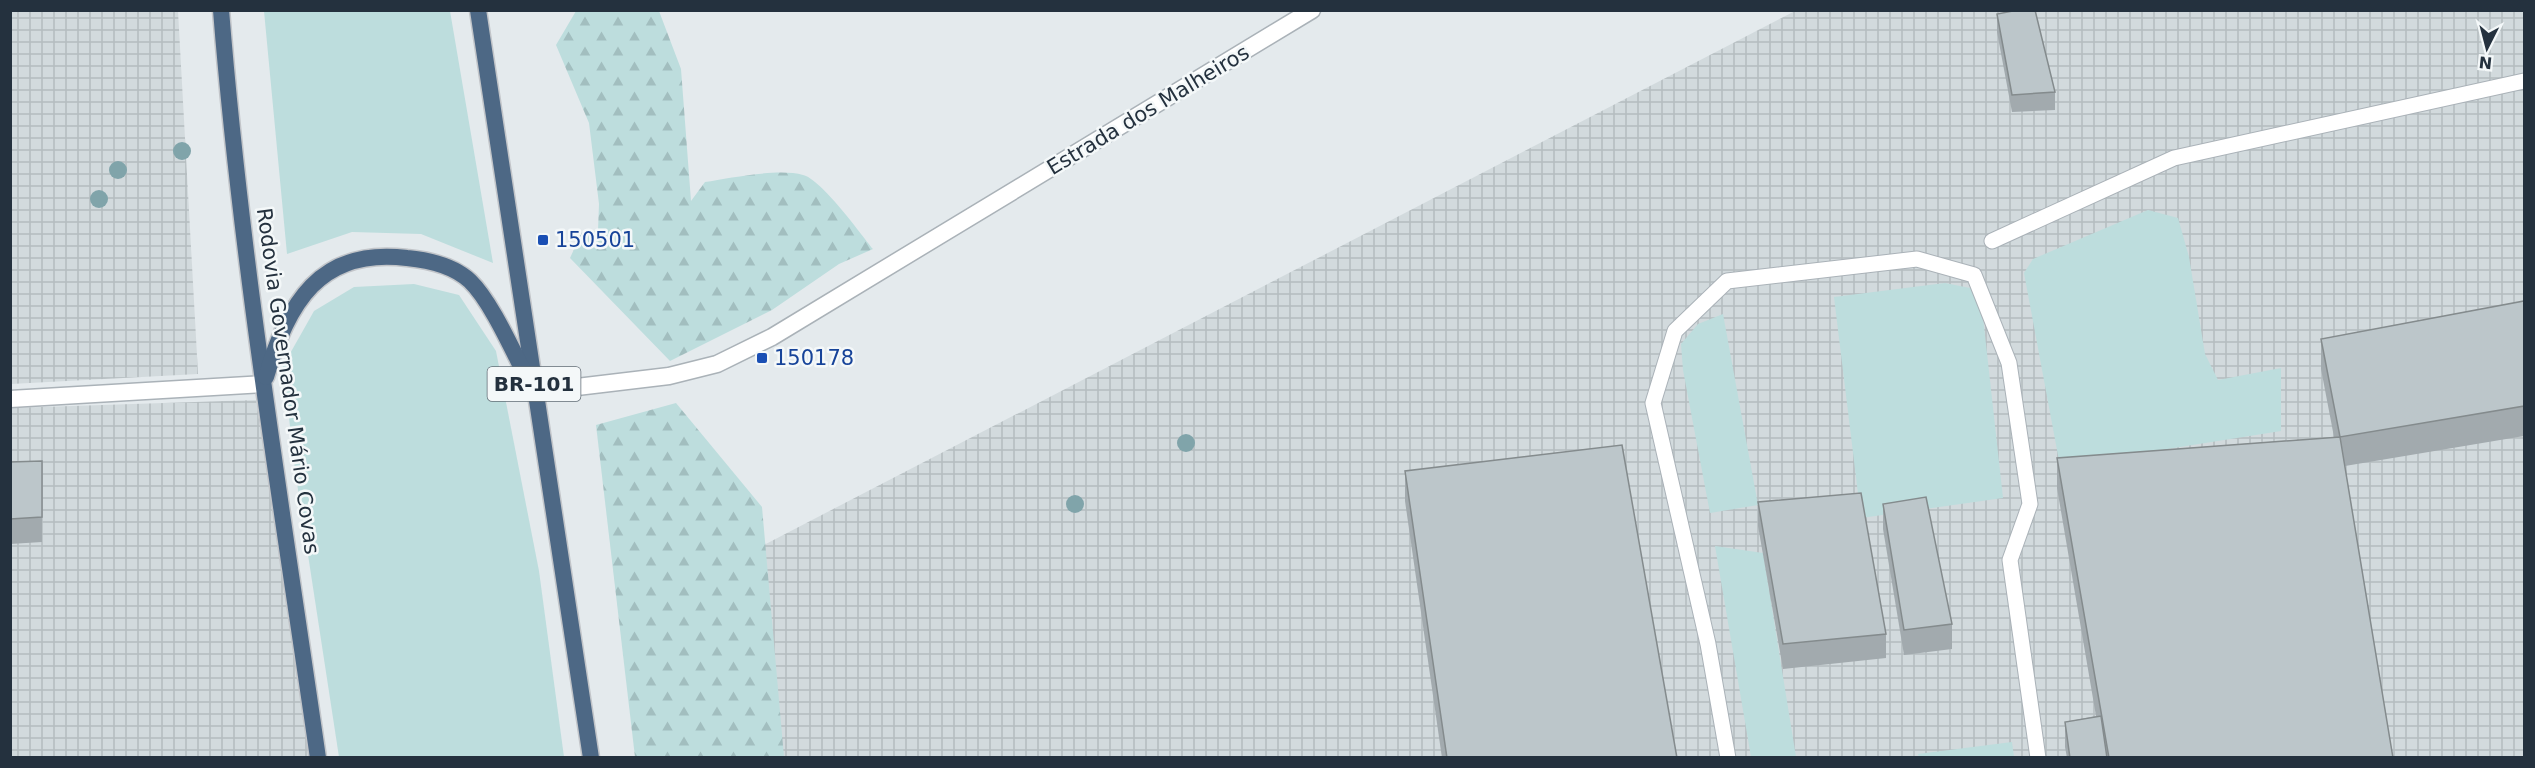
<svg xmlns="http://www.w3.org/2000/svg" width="2535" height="768" viewBox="0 0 2535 768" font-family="'DejaVu Sans',sans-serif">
	<defs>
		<pattern id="industrial-grid" width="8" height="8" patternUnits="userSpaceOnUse" patternTransform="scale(1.5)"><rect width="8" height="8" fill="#d2dadd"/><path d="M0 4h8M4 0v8" fill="none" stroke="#b4bcbf"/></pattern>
		<pattern id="forest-firs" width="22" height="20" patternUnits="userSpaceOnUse" patternTransform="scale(1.5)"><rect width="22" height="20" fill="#bddddd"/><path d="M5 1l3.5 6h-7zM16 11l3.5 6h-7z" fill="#a2bebf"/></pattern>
	</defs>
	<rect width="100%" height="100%" fill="#e4eaed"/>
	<g fill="url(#industrial-grid)">
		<polygon points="11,10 178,11 198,374 11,384"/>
		<polygon points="1795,11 2524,11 2524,757 696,757 673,592"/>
		<polygon points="256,400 311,757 11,757 10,408"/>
	</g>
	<g fill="#bddddd">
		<polygon points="264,11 450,11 493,263 421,234 352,232 287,254"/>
		<polygon points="2148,210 2178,218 2189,257 2205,354 2218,380 2281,368 2281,431 2060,466 2024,273 2033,259"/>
		<polygon points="1945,283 1980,290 2003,498 1861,518 1834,297"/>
		<polygon points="414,284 459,295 496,351 539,571 564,757 339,757 295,470 283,366 314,311 354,287"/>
		<polygon points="1723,314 1758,505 1710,513 1683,370 1681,344 1698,324"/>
		<polygon points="1715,546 1763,553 1796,757 1751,757"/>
		<polygon points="2012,742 2014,757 1919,757 1918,754"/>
	</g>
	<g fill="url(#forest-firs)">
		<path d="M576 11H659L681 69 691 201 705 182C730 178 779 168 803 175 821 179 860 233 873 249L839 264 772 310 670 361 570 258 582 232 598 231 599 204 589 123 556 45Z"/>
		<polygon points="676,403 762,507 784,757 635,757 596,425"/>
	</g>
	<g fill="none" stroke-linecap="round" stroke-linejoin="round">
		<defs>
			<g id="service">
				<polyline points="1992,241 2174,158 2524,81"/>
				<polyline points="1728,758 1708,644 1653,403 1675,331 1727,281 1917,259 1974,275 2009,363 2030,504 2010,560 2038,758"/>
			</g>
			<polyline id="minor" points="535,392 669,376 717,364 772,337 1312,10"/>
			<polyline id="tertiary" points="10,399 263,384"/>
			<g id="trunk">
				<path d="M221 10C241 261 282 509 318 758"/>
				<polyline points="478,10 591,758"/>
				<path d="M266 377C288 304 319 247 407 258 428 260 454 266 470 281 492 302 515 356 530 384"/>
			</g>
		</defs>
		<use href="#service" stroke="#aab2b8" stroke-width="17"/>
		<use href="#minor" stroke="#aab2b8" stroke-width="19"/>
		<use href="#tertiary" stroke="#aab2b8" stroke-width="19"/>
		<use href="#trunk" stroke="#c2c5c9" stroke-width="19"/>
		<use href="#service" stroke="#fff" stroke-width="15"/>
		<use href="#minor" stroke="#fff" stroke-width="16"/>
		<use href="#tertiary" stroke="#fff" stroke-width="16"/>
		<use href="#trunk" stroke="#4d6885" stroke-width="16"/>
	</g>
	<g fill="#80a4aa">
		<circle cx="182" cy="151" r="9"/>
		<circle cx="118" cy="170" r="9"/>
		<circle cx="99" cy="199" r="9"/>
		<circle cx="1186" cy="443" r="9"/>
		<circle cx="1075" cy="504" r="9"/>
	</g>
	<g fill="#a2aaae">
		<polygon points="1997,14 2055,92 2055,110 2012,112 1997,32"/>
		<polygon points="2524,301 2524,436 2345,466 2393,758 2067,758 2065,747 2065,722 2096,716 2057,488 2057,458 2334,437 2321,369 2321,339"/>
		<polygon points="42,461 42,542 10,544 10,462"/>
		<polygon points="1405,471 1677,758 1442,758 1405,501"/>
		<polygon points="1758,502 1886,634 1886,658 1783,669 1758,526"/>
		<polygon points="1883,504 1952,624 1952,649 1904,655 1883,529"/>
	</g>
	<g fill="#bcc6ca" stroke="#848b8d" stroke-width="1.5">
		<polygon points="2018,10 2035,10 2055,92 2012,95 1997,14"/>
		<polygon points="2524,301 2524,406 2340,437 2321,339"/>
		<polygon points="2340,437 2393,758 2109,758 2057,458"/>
		<polygon points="1622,445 1677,758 1447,758 1405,471"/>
		<polygon points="42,461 42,517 10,519 10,462"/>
		<polygon points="1861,493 1886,634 1783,644 1758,502"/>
		<polygon points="1926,497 1952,624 1904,630 1883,504"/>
		<polygon points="2101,716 2107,758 2070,758 2065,722"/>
	</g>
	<g fill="#1a4fb4" stroke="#f4f8f9" stroke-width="2">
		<rect x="537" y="234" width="12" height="12" rx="3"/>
		<rect x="756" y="352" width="12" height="12" rx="3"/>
	</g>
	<g text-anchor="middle" stroke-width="5" stroke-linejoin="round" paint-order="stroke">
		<rect fill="#f4f8f9" stroke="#626d76" stroke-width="1.5" x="487.5" y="367" width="93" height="34" rx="4.5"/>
		<g font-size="20" font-weight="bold" fill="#24313e">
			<text x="534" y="391">BR-101</text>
		</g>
		<g font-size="21" fill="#24313e" stroke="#f4f8f9">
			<text transform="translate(1148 110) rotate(-31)" y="7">Estrada dos Malheiros</text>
			<text transform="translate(288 381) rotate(82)" y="7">Rodovia Governador Mário Covas</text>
		</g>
		<g font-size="21" fill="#164399" stroke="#f4f8f9" text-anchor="start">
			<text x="555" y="247">150501</text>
			<text x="774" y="365">150178</text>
		</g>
	</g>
	<rect width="2535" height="768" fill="none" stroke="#24313e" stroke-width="24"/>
	<g transform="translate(2487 48) rotate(186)" stroke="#f4f8f9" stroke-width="4.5" paint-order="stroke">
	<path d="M0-4.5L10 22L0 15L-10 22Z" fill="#24313e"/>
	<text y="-9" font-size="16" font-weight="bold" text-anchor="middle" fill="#24313e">N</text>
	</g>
</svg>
